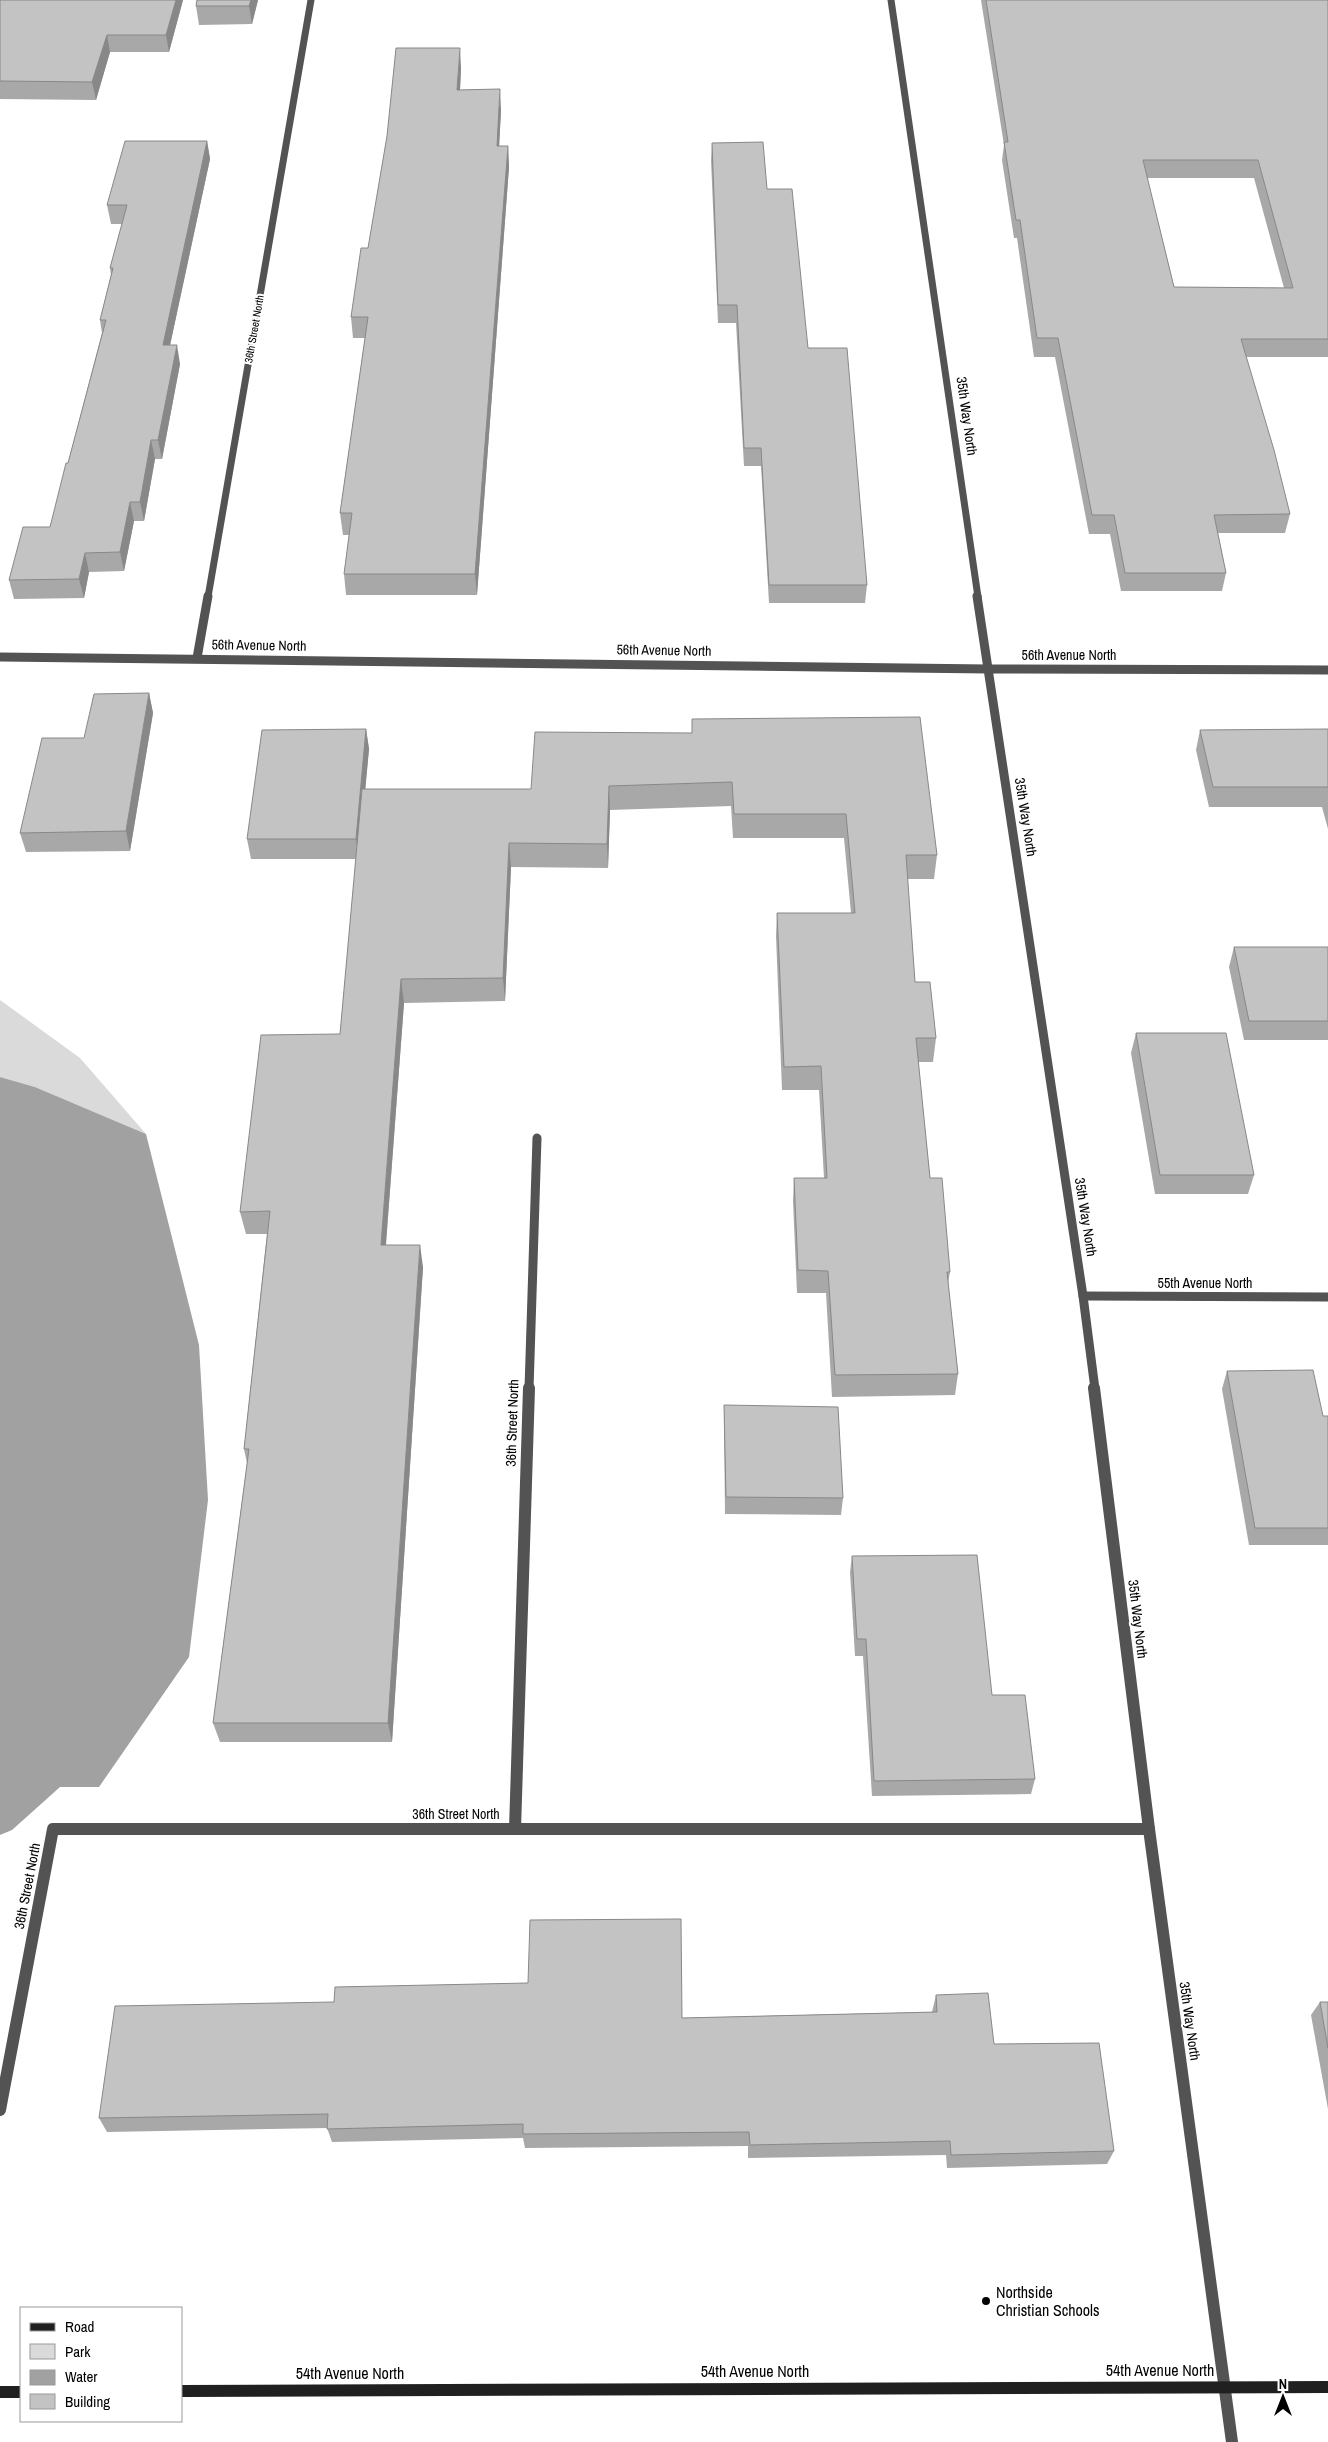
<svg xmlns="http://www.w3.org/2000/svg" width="1328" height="2442" viewBox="0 0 1328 2442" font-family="'Archivo Narrow',sans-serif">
	<rect width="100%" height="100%" fill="#fff"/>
	<polygon fill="#dadada" points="0,1000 80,1058 146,1134 35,1087 0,1077"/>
	<polygon fill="#a1a1a1" points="0,1077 35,1087 146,1134 199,1345 208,1500 189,1657 99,1787 60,1787 12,1830 0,1835"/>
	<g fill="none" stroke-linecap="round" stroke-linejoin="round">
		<g stroke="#535353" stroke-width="7">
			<polyline points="891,0 978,597"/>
			<polyline points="208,597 311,0"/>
		</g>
		<g stroke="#535353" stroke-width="9">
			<polyline points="977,596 1083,1296 1095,1389"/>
			<polyline points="0,657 988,669 1328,670"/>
			<polyline points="197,658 208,596"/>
			<polyline points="1083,1296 1328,1297"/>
			<polyline points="529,1389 537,1138"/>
		</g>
		<g stroke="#535353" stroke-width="12">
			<polyline points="1094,1388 1149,1829 1232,2442"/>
			<polyline points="515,1829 529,1388"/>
			<polyline points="0,2110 53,1829 1149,1829"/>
		</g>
		<g stroke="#202020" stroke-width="12">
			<polyline points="181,2391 1328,2387"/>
			<polyline points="0,2392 21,2392"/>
		</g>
	</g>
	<g fill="#a8a8a8" fill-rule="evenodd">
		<polygon points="0,0 183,0 169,52 110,52 96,100 0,99"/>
		<polygon points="197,0 258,0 252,24 199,25 196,6"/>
		<path d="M981 0H1328V357H1246L1290 514 1285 533H1218L1226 573 1222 591H1121L1110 534H1089L1055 357H1034L1017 238H1014L1002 160 1004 145ZM1147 178H1254L1284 288 1174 287Z"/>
		<polygon points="461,68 460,90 501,110 499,146 508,146 509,167 477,595 346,595 344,574 349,535 343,535 340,513 365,338 353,338 351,317"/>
		<polygon points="207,141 210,159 170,345 180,364 162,459 155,459 144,521 134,521 124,571 89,572 84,598 14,599 9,580 50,527 68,463 102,333 100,320 111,275 110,268 122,224 111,224 107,205"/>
		<polygon points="712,143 767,189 808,348 867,585 865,603 769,603 761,466 744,466 736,323 718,323 711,160"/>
		<polygon points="149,693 153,713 130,851 26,852 20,833 84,738"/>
		<polygon points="366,729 369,749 365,789 531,789 692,733 937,855 934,879 907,879 915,982 936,1038 933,1062 918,1062 930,1178 950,1272 948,1283 958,1374 955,1395 832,1397 826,1293 797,1293 793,1201 794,1178 824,1178 819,1090 782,1090 776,936 777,913 851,913 844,838 733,838 731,806 610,810 608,868 511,867 505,1001 404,1003 386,1245 423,1267 392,1742 220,1742 213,1723 247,1463 244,1449 267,1234 246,1234 240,1212 340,1034 356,859 251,859 247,839"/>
		<polygon points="1328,729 1328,829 1322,807 1209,807 1196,750 1200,730"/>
		<polygon points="1234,947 1328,947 1328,1040 1244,1040 1229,967"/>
		<polygon points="1136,1033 1254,1175 1248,1194 1155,1194 1131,1053"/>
		<polygon points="1227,1371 1323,1416 1328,1416 1328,1545 1249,1545 1222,1389"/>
		<polygon points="724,1405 843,1498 841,1515 725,1514 724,1423"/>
		<polygon points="852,1556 992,1695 1035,1779 1031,1794 872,1796 863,1656 855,1656 850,1572"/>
		<polygon points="936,1995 994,2044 1114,2151 1107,2164 947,2168 946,2155 748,2158 748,2146 525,2148 523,2138 332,2142 327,2128 107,2132 99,2118 682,2018 932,2012"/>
		<polygon points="1320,2002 1328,2002 1328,2109 1311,2015"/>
	</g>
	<g fill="#888">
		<polygon points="176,0 183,0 169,52 166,35"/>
		<polygon points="251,0 258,0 252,24 249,6"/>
		<polygon points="107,35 110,52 96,100 92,82"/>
		<polygon points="460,48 461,68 459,110 457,90"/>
		<polygon points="500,89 501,110 498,167 497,146"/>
		<polygon points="207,141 210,159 166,364 163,345"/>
		<polygon points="508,146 509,167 477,595 475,574"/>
		<polygon points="177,345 180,364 162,459 158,440"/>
		<polygon points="151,440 155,459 144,521 140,502"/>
		<polygon points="130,502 134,521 124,571 120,552"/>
		<polygon points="85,553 89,572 84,598 79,579"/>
		<polygon points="149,693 153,713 130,851 126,831"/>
		<polygon points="366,729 369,749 359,859 356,839"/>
		<polygon points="609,786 610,810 608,868 607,844"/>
		<polygon points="509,843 511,867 505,1001 503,978"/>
		<polygon points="401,979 404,1003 384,1268 381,1245"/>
		<polygon points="420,1245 423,1267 392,1742 388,1723"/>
	</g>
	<g fill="#c3c3c3" stroke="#888" fill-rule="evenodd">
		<polygon points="0,0 176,0 166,35 107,35 92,82 0,81"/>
		<polygon points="197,0 251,0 249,6 196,6"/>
		<path d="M986 0H1328V339H1241L1274 450 1290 514 1214 515 1226 573H1125L1114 515H1092L1058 338H1037L1020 220H1016L1004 142H1008ZM1143 160H1258L1293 288 1174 287Z"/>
		<polygon points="396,48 460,48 457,90 500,89 497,146 508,146 475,574 344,574 352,513 340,513 368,317 351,317 361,248 368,248 387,136"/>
		<polygon points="125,141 207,141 163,345 177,345 158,440 151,440 140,502 130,502 120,552 85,553 79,579 9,580 23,527 50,527 66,463 68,463 106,320 100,320 113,268 110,268 127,205 107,205"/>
		<polygon points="763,142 767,189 792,189 808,348 847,348 867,585 769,585 761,448 744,448 737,305 718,305 712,143"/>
		<polygon points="149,693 126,831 20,833 42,738 84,738 94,694"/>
		<polygon points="920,717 937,855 906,855 915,982 930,982 936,1038 916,1038 930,1178 942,1178 950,1272 947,1272 958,1374 835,1375 828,1271 798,1270 794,1178 827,1178 821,1066 784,1067 777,913 855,913 846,814 734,814 732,782 609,786 607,844 509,843 503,978 401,979 381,1245 420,1245 388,1723 213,1723 249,1449 244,1449 270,1211 240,1212 261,1035 340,1034 362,789 531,789 535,732 692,733 692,719"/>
		<polygon points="366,729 356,839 247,839 262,730"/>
		<polygon points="1328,729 1328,787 1213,787 1200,730"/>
		<polygon points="1234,947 1328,947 1328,1021 1249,1021"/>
		<polygon points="1136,1033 1226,1033 1254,1175 1160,1175"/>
		<polygon points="1313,1370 1323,1416 1328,1416 1328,1528 1255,1528 1227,1371"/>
		<polygon points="724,1405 838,1407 843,1498 726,1497"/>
		<polygon points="977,1555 992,1695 1025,1695 1035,1779 874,1781 866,1639 857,1639 852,1556"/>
		<polygon points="681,1919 682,2018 937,2012 936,1995 988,1993 994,2044 1099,2043 1114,2151 951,2155 950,2141 750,2145 749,2132 523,2134 523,2124 327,2129 328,2114 99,2118 115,2006 334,2002 335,1987 528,1983 530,1920"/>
		<polygon points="1320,2002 1328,2002 1328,2048"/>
	</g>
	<circle fill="#000" stroke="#fff" stroke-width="2" cx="986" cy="2301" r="5"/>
	<g text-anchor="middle" stroke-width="4" stroke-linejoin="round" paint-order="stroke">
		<g font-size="11" fill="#000" stroke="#fff">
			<text transform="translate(254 329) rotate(-80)" y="4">36th Street North</text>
		</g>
		<g font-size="14" fill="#000" stroke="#fff">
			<text transform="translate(967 416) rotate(82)" y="5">35th Way North</text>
			<text transform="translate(259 645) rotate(1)" y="5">56th Avenue North</text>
			<text transform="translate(664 650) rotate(1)" y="5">56th Avenue North</text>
			<text x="1069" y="660">56th Avenue North</text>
			<text transform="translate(1026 817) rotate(81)" y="5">35th Way North</text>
			<text transform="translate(1086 1217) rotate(81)" y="5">35th Way North</text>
			<text x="1205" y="1288">55th Avenue North</text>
			<text transform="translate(512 1423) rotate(-88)" y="5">36th Street North</text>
			<text transform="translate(1138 1619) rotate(83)" y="5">35th Way North</text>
			<text x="456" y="1819">36th Street North</text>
			<text transform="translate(27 1886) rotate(-79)" y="5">36th Street North</text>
			<text transform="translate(1190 2021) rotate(82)" y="5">35th Way North</text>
		</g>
		<g font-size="16" fill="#000" stroke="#fff" text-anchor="start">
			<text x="996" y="2298">Northside<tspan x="996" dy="18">Christian Schools</tspan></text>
		</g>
		<g font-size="16" fill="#000" stroke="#fff">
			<text x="1160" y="2376">54th Avenue North</text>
			<text x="755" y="2377">54th Avenue North</text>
			<text x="350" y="2379">54th Avenue North</text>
		</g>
	</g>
	<rect x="20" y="2307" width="162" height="115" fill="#ffffff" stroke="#999999"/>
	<rect x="30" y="2323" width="25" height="8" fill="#202020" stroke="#999999"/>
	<text x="65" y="2332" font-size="15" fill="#000000">Road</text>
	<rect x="30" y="2344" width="25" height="15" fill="#dadada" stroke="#999999"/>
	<text x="65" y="2357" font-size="15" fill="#000000">Park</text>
	<rect x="30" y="2370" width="25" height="15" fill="#a1a1a1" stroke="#999999"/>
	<text x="65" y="2382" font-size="15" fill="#000000">Water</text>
	<rect x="30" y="2394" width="25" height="15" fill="#c3c3c3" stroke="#999999"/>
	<text x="65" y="2407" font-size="15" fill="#000000">Building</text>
	<g transform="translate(1283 2397)" stroke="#ffffff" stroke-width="4" paint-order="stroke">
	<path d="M0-4L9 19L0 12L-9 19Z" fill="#000000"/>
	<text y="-8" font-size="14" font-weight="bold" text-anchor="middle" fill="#000000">N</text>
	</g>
</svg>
